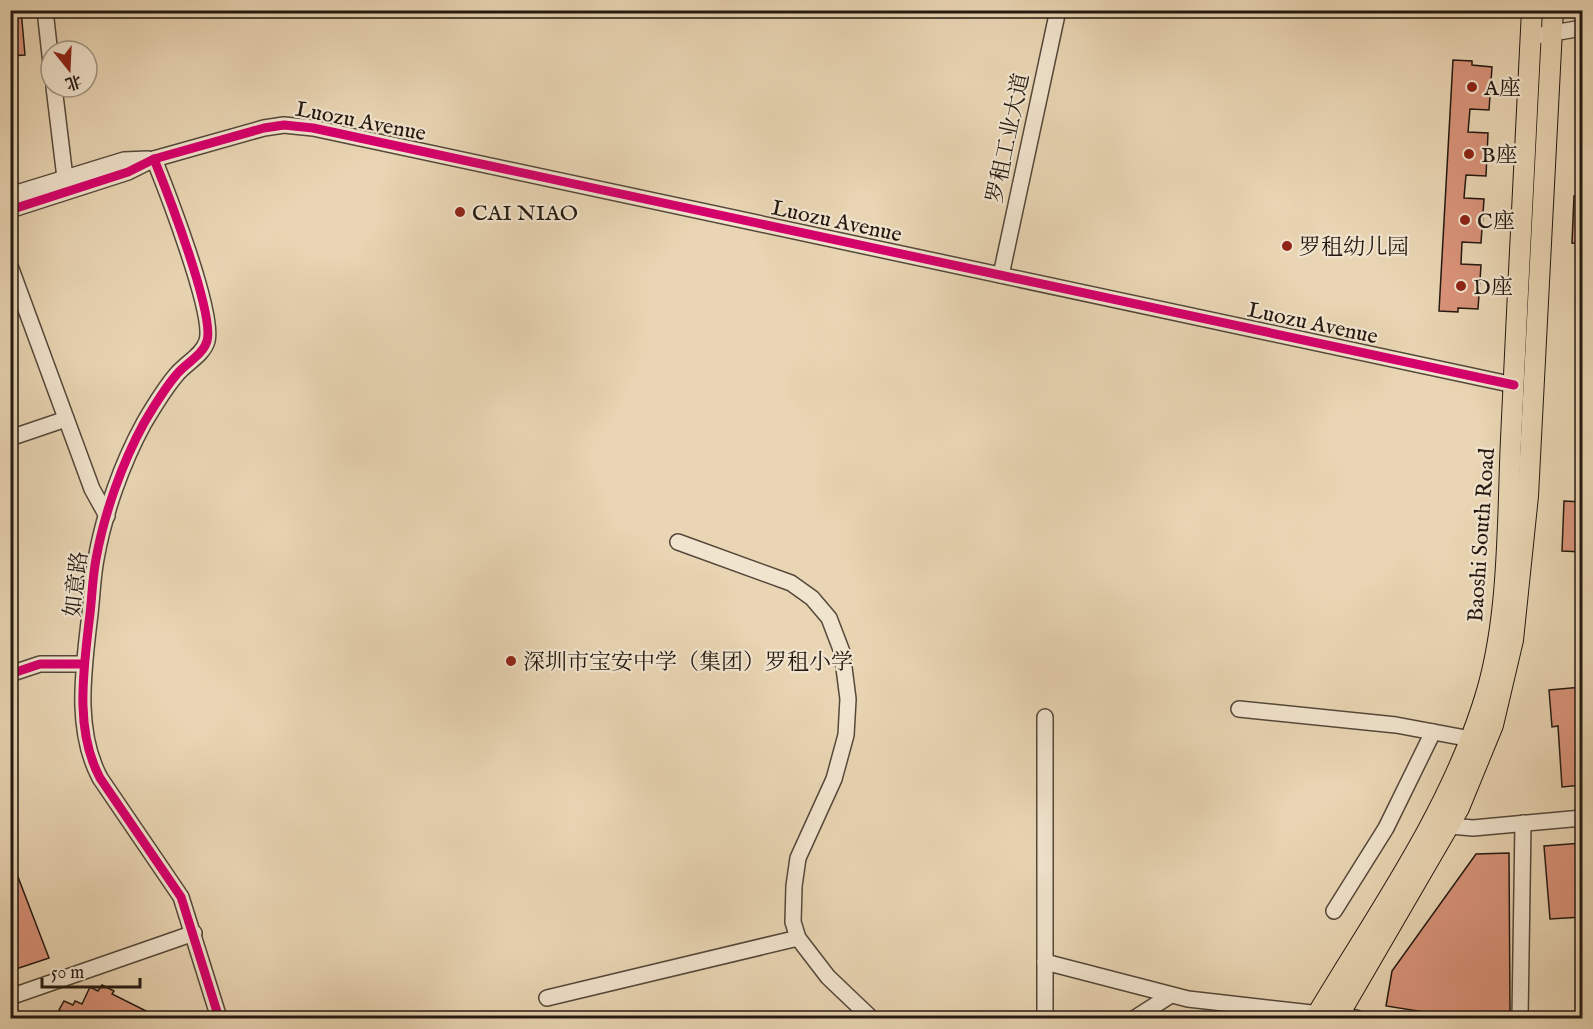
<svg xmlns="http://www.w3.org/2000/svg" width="1593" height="1029" viewBox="0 0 1593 1029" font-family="'IM FELL English','Noto Serif SC',serif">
	<rect width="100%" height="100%" fill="#e9d5b3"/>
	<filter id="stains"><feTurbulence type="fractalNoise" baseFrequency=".00333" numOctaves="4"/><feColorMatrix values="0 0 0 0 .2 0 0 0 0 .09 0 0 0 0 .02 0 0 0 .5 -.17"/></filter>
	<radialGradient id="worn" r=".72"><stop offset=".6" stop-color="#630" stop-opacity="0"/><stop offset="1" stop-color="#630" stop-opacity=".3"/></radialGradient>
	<g fill="#d9937a" stroke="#231911" stroke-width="1.5">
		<polygon points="10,10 21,10 25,55 10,56"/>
		<polygon points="1453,60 1472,61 1472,65 1492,67 1489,110 1470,109 1468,132 1488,133 1486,176 1466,175 1464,198 1484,199 1481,243 1462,242 1461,264 1481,265 1478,309 1458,308 1458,312 1439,311"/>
		<polygon points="1574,196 1582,196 1582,244 1572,243"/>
		<polygon points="1564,501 1582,502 1582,552 1562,551"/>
		<polygon points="1582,687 1582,785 1562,787 1558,726 1552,727 1549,690"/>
		<polygon points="1582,843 1582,917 1550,919 1544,846"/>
		<polygon points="1509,853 1510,1014 1443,1015 1386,1006 1392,971 1476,854"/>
		<polygon points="10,856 49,958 10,971"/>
		<polygon points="102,985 114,991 112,994 160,1018 67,1018 69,1015 59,1010 64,1001 73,1005 75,1001 82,1004 90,987 98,991"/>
	</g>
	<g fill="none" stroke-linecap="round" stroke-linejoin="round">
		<defs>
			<g id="minor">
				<polyline points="45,10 51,64"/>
				<polyline points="1530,37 1582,28"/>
				<polyline points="54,87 66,186"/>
				<path d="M154 159C166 189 215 314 207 341 203 355 186 363 177 374 164 389 154 406 144 423 122 463 104 514 96 559 92 580 92 601 89 622 83 674 75 731 100 778L181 897 219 1018"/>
				<polyline points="10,195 124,160 148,159"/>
				<polyline points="10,210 128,172 154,159 264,128 284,125 313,128 1514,385"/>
				<polyline points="10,266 92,489 107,516"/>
				<polyline points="1001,275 1058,10"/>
				<polyline points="10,438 66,419"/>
				<polyline points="678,542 791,583 812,598 829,618 842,652 848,699 846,735 834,779 798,858 794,886 793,922 798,938 828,977 871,1018"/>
				<polyline points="10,674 40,664 84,664"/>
				<polyline points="1239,709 1396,725 1471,739"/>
				<polyline points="1045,717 1045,1018"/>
				<polyline points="1450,826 1473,828 1582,818"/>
				<polyline points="1334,911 1386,828 1433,732"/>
				<polyline points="1045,962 1188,999 1356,1018"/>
				<polyline points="10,997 194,933"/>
				<polyline points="547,998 798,938"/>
				<polyline points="1135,1018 1171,995"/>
				<polyline points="1520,1018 1523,823"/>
			</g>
			<g id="major">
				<path d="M1315 1018C1375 917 1445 820 1482 707 1510 625 1507 525 1511 439 1518 296 1524 153 1532 10"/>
				<polyline points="1337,1018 1459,808 1493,725 1513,640 1528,496 1553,10"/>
			</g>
		</defs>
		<use href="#minor" stroke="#54483a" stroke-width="18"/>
		<use href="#major" stroke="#231911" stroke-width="22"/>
		<use href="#minor" stroke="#f1e4ce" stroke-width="15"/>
		<use href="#major" stroke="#e9d5b3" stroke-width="20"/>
		<defs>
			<g id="cycleway">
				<path d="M154 159C166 189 215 314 207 341 203 355 186 363 177 374 164 389 154 406 144 423 122 463 104 514 96 559 92 580 92 601 89 622 83 674 75 731 100 778L181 897 219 1018"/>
				<polyline points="10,210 128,172 154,159 264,128 284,125 313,128 1514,385"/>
				<polyline points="10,674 40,664 84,664"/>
			</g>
		</defs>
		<use href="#cycleway" stroke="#f1e4ce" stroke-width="13"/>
		<use href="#cycleway" stroke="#d6006c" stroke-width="9"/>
	</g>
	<g fill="#8f2418" stroke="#f1e4ce" stroke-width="2">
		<circle cx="1472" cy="87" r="6"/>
		<circle cx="1469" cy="154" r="6"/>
		<circle cx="460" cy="212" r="6"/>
		<circle cx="1465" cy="220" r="6"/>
		<circle cx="1287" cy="246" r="6"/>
		<circle cx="1461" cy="286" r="6"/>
		<circle cx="511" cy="661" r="6"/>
	</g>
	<g text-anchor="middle" stroke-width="4.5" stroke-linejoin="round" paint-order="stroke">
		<g font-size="22" fill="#231911" stroke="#f1e4ce" text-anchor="start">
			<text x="1484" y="95">A座</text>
			<text x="1481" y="162">B座</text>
			<text x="472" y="220">CAI NIAO</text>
			<text x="1477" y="228">C座</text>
			<text x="1299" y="254">罗租幼儿园</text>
			<text x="1473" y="294">D座</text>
			<text x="523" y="669">深圳市宝安中学（集团）罗租小学</text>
		</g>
		<g font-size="22" fill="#231911" stroke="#f1e4ce">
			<text transform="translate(361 120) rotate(11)" y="8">Luozu Avenue</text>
			<text transform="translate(1007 138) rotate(-78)" y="8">罗租工业大道</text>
			<text transform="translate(837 220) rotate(12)" y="8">Luozu Avenue</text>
			<text transform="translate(1313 322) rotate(12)" y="8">Luozu Avenue</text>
			<text transform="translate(1480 535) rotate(-86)" y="8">Baoshi South Road</text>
			<text transform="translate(75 584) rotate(-83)" y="8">如意路</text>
		</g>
	</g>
	<rect width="1593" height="1029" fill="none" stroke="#e9d5b3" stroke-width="36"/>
	<rect x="12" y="12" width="1569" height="1005" fill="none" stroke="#231911" stroke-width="3"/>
	<rect x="18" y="18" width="1557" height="993" fill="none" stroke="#231911" stroke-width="1.5"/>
	<g transform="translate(69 69) rotate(162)"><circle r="28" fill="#f1e4ce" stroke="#9f9382" stroke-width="1.5"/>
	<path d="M0-4.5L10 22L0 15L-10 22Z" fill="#8f2418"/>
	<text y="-9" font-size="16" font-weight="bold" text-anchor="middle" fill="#231911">北</text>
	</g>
	<path d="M42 978v9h98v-9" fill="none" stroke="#231911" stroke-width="3"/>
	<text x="51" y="978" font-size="18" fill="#231911" stroke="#f1e4ce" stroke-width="4.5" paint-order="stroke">50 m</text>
	<rect width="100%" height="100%" filter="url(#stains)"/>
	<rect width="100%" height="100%" fill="url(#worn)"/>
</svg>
